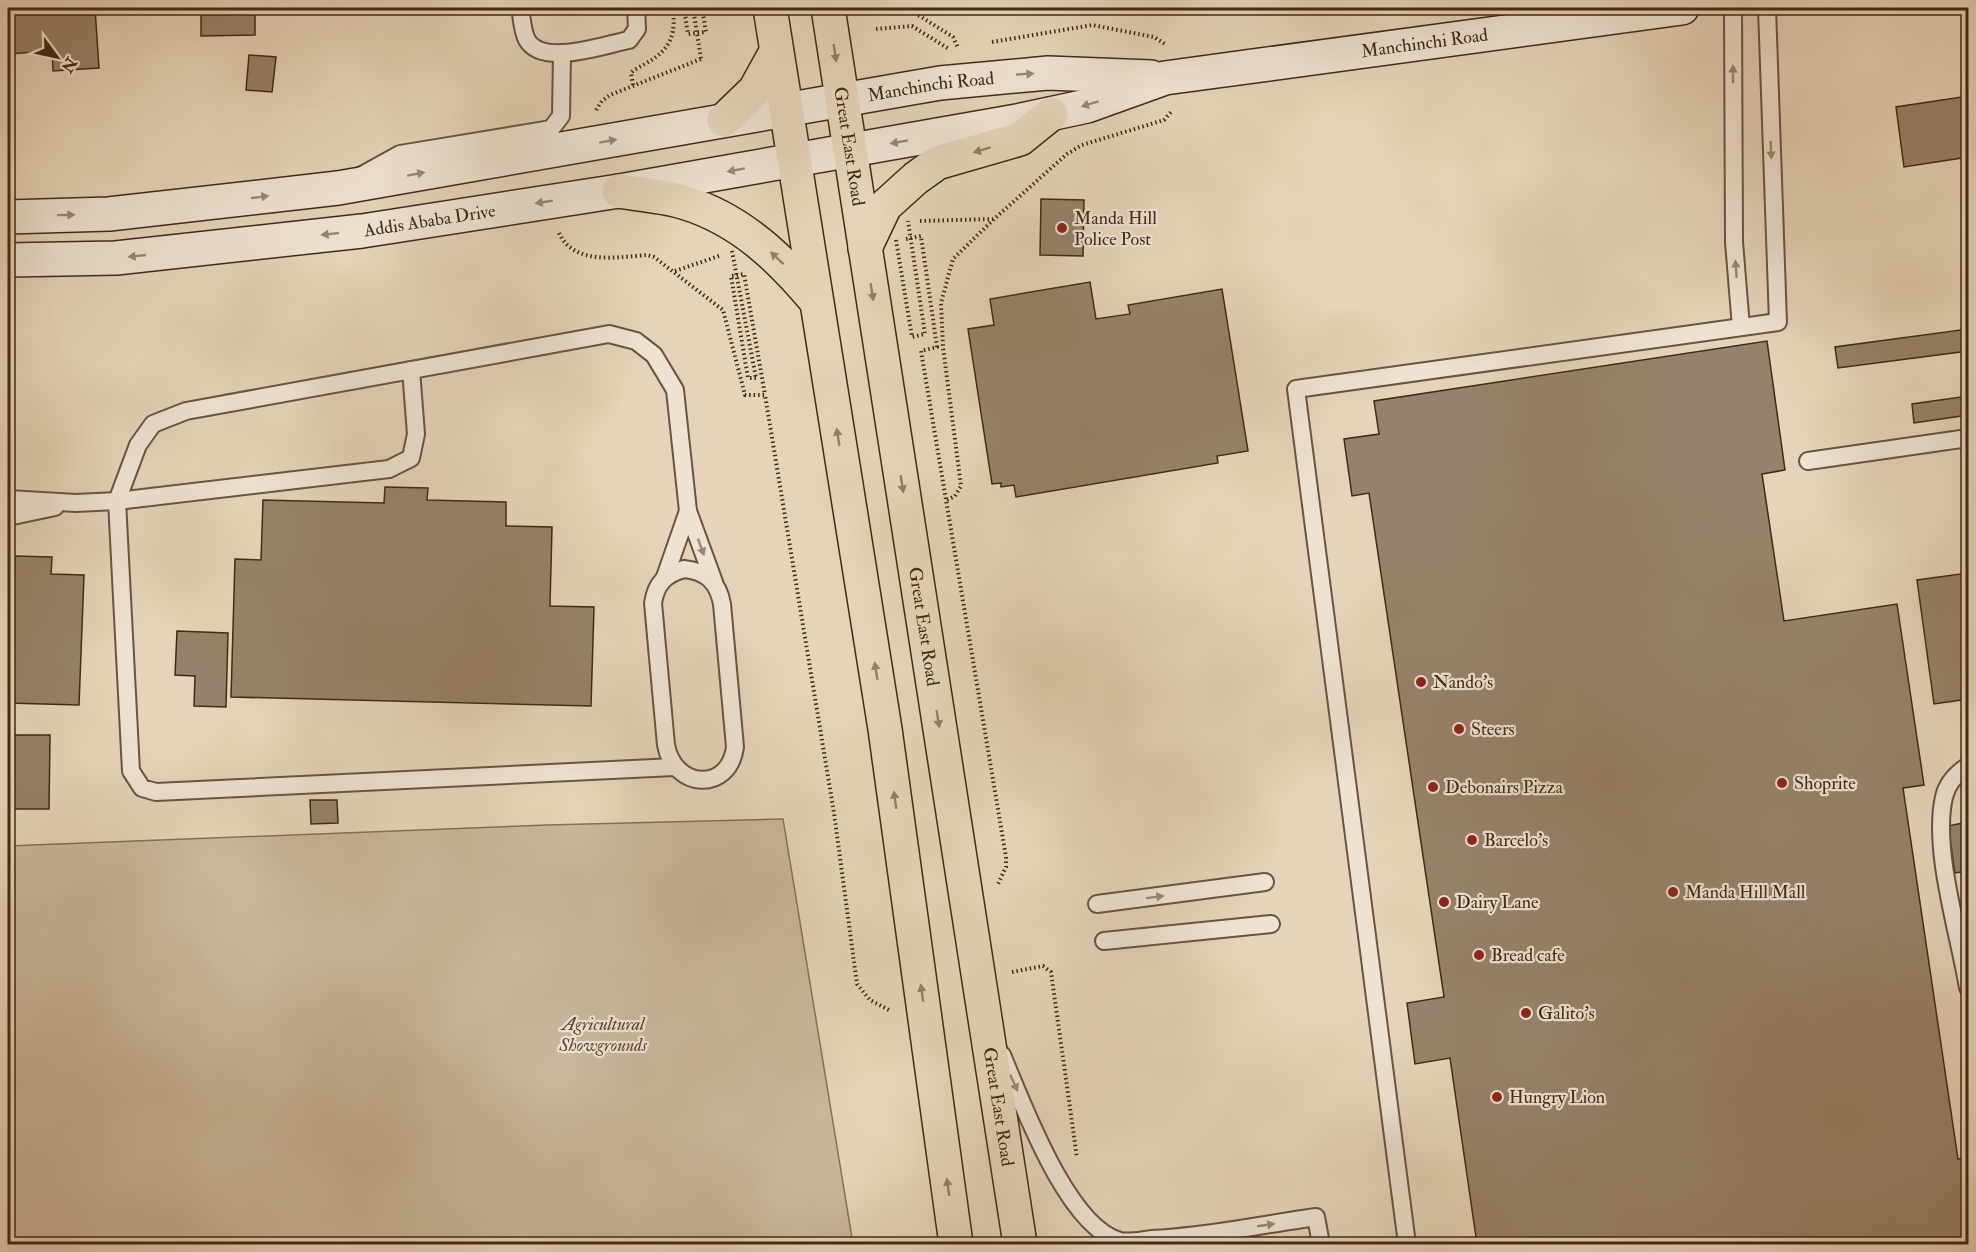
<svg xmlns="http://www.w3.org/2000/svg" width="1976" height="1252" viewBox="0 0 1976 1252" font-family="'IM FELL Double Pica',serif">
	<rect width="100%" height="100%" fill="#e5d4b9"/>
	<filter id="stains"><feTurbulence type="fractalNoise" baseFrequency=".00333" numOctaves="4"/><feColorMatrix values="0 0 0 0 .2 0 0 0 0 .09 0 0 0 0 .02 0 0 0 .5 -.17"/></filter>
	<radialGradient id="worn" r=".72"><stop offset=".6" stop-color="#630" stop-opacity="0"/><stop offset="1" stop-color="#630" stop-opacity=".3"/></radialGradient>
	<polygon fill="#c9b79e" stroke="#85705c" stroke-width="1.5" points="783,819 853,1244 8,1244 8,846 547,825"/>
	<g fill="#96826c" stroke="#412919" stroke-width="1.5">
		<polygon points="8,8 95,8 99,68 53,71 52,51 8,54"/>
		<polygon points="201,8 255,8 255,35 201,36"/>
		<polygon points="340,8 428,8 428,9 340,10"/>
		<polygon points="249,55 276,57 272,92 246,90"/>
		<polygon points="1968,96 1968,157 1904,167 1896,107"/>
		<polygon points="1041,199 1084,200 1083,256 1040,255"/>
		<polygon points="1090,282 1096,319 1130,314 1128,305 1222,289 1248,451 1217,456 1218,463 1016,497 1014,485 1001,487 1001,483 992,484 968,329 994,325 990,299"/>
		<polygon points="1968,329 1968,351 1838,368 1835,347"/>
		<polygon points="1767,341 1785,470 1762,474 1784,621 1897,604 1924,785 1903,788 1958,1159 1968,1158 1968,1244 1477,1244 1450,1058 1415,1064 1407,1003 1444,997 1369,493 1352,496 1344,439 1379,434 1374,401"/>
		<polygon points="1968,396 1968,415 1914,423 1912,404"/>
		<polygon points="385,487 428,488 427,500 506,502 506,526 552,527 550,606 594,607 591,706 231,697 235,559 261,560 263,500 384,503"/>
		<polygon points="15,556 52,557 51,574 84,575 79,705 8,703 8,590 14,590"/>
		<polygon points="1968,573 1968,699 1934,704 1917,580"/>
		<polygon points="177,631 228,633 226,707 194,706 195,676 175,675"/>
		<polygon points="8,735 50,735 49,809 8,809"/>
		<polygon points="310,800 337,800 338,823 311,824"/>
		<polygon points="1968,822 1968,871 1955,873 1948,826"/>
	</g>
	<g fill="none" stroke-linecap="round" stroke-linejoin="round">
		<defs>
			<g id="service">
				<path d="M520 8C522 17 522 31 527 40 543 67 603 45 629 40L637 29 636 8"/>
				<polyline points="1733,8 1734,242 1741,327"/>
				<polyline points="362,175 400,154 551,129 561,116 562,53"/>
				<polyline points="1808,461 1968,438"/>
				<polyline points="8,499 76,503 117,501 389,469 411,458 416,434 411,370"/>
				<polyline points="8,517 55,507"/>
				<path d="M684 569C706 571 718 582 722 604L735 747C729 793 674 789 666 745L653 603C656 584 665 574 684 569Z"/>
				<polyline points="665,577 688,511"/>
				<path d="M1968 766C1957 773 1947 784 1944 797 1932 849 1959 933 1968 988"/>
				<polyline points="674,767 156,792 142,788 131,771 117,501 138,445 153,424 186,411 609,334 636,341 654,355 675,390 688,511 714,582"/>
				<polyline points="1097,904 1265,882"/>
				<polyline points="1104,941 1271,924"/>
				<path d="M1002 1055C1022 1102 1067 1227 1120 1241 1129 1243 1142 1240 1152 1239 1207 1236 1261 1225 1316 1217L1321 1244"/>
				<polyline points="1407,1244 1296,389 1778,322 1767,8"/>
			</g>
			<g id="secondary">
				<path id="s1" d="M8 217 109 214 338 188 940 83 1048 73 1151 77"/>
				<path id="s2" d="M8 260 116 258 362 231 619 191 1017 121 1087 106 1165 78 1682 8"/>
			</g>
			<g id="primary">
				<polyline points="770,8 885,729 956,1244"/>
				<path id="s3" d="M828 8 1020 1244"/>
				<polyline points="724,120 755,90 776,52"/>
				<path d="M619 191C641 195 665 196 686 203 741 220 781 259 816 301"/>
				<polyline points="865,248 885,206 916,178 937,163 1020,139 1051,114"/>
			</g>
		</defs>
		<use href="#service" stroke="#6a5441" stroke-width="20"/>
		<use href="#secondary" stroke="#412919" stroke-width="36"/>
		<use href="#primary" stroke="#412919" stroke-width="36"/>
		<g stroke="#412919" stroke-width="4" stroke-dasharray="1.5 3" stroke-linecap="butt">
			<polyline points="684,8 688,34 706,32 702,8"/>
			<polyline points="907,8 953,37 958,48"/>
			<polyline points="876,29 912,26 949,49"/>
			<polyline points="992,42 1092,25 1154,37 1165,44"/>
			<path d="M633 85 631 73 634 70C664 54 677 45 673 8"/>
			<polyline points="596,110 602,101 610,95 701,59"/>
			<polyline points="920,221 993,219"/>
			<path d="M559 233C574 266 619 257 647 255L654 257 723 310 745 395H765L834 813 857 984 870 1000 891 1011"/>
			<polyline points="906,239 921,236 937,347 921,351 1006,857 1006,867 998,884"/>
			<polyline points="675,271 719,256"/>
			<polyline points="756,378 748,378 731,276 744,274 765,395"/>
			<polyline points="947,500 955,496 961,486 943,347 941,303 953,259 994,219 1067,154 1082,145 1164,120 1171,112"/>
			<polyline points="1012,972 1043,966 1051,972 1077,1158"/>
		</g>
		<use href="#service" stroke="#eee3d2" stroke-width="16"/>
		<use href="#secondary" stroke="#eee3d2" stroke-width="33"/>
		<use href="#primary" stroke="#e5d4b9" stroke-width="33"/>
		<g stroke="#412919" stroke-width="4" stroke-dasharray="1.5 3" stroke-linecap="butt">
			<polyline points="693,8 701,59"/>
			<polyline points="896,240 912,337 925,334 908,221"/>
			<polyline points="732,251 756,378"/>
		</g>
	</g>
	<defs><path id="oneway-solid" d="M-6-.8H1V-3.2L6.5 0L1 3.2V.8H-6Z" transform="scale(1.5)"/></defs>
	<g fill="#937e69">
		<use href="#oneway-solid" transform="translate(835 53) rotate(81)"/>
		<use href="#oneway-solid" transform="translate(982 150) rotate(163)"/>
		<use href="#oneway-solid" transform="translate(777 258) rotate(-137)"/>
		<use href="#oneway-solid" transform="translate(872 292) rotate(81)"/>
		<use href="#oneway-solid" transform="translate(838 437) rotate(-99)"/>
		<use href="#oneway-solid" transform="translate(902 484) rotate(81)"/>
		<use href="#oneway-solid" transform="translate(876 671) rotate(-99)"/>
		<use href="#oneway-solid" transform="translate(938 719) rotate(81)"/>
		<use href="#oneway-solid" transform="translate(895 800) rotate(-98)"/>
		<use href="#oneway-solid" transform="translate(922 993) rotate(-98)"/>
		<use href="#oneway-solid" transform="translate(948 1187) rotate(-98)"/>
	</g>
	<g fill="#988676">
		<use href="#oneway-solid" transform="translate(1025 74) rotate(-3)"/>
		<use href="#oneway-solid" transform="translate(1733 74) rotate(-90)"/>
		<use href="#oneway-solid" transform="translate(1090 104) rotate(163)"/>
		<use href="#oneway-solid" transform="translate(608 141) rotate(-10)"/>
		<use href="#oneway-solid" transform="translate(899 142) rotate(170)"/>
		<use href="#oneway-solid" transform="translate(1771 150) rotate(88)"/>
		<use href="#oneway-solid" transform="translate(736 170) rotate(170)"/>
		<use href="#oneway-solid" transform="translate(416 174) rotate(-10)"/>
		<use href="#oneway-solid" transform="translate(260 197) rotate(-7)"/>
		<use href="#oneway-solid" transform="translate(544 202) rotate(171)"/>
		<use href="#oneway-solid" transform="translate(66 215) rotate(-1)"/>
		<use href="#oneway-solid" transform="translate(330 234) rotate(174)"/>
		<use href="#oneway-solid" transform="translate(137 256) rotate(174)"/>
		<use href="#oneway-solid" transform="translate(1736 269) rotate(-94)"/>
		<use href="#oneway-solid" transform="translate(701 547) rotate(70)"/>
		<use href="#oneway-solid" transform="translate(1155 897) rotate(-7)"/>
		<use href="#oneway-solid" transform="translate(1014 1083) rotate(66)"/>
		<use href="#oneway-solid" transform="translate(1266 1225) rotate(-8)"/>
	</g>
	<g fill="#8f2418" stroke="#eee3d2" stroke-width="2">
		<circle cx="1062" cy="228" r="6"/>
		<circle cx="1421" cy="682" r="6"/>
		<circle cx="1459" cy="729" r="6"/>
		<circle cx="1782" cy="783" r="6"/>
		<circle cx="1433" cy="787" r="6"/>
		<circle cx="1472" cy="840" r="6"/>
		<circle cx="1673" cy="892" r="6"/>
		<circle cx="1444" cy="902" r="6"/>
		<circle cx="1479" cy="955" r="6"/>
		<circle cx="1526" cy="1013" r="6"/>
		<circle cx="1497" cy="1097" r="6"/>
	</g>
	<g text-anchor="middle" stroke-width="4.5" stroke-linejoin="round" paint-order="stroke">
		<g font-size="18" fill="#412919" stroke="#eee3d2">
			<text dy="6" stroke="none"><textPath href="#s2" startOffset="1436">Manchinchi Road</textPath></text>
			<text dy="6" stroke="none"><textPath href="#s1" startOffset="933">Manchinchi Road</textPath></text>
			<text dy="6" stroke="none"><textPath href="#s3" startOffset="140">Great East Road</textPath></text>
			<text dy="6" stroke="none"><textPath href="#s2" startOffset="424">Addis Ababa Drive</textPath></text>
			<text dy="6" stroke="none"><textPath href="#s3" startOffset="626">Great East Road</textPath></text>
			<text dy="6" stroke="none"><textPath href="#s3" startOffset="1112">Great East Road</textPath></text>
		</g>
		<g font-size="18" fill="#412919" stroke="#eee3d2" text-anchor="start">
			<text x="1074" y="224">Manda Hill<tspan x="1074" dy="21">Police Post</tspan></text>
			<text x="1433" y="688">Nando's</text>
			<text x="1471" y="735">Steers</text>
			<text x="1794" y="789">Shoprite</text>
			<text x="1445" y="793">Debonairs Pizza</text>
			<text x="1484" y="846">Barcelo's</text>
			<text x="1685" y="898">Manda Hill Mall</text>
			<text x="1456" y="908">Dairy Lane</text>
			<text x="1491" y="961">Bread cafe</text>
			<text x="1538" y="1019">Galito's</text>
			<text x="1509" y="1103">Hungry Lion</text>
		</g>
		<g font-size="18" font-style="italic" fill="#5c4534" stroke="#eee3d2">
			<text x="603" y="1030">Agricultural<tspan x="603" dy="21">Showgrounds</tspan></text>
		</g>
	</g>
	<rect width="1976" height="1252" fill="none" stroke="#e5d4b9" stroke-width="30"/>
	<rect x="9" y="9" width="1958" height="1234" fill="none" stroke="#412919" stroke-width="3"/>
	<rect x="15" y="15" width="1946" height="1222" fill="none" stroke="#412919" stroke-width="1.5"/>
	<g transform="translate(57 57) rotate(123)" stroke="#eee3d2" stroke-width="4.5" paint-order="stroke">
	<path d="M0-4.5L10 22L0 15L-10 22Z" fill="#412919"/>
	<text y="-9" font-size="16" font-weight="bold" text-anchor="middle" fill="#412919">N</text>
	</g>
	<rect width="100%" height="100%" filter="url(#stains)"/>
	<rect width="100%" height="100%" fill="url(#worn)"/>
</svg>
